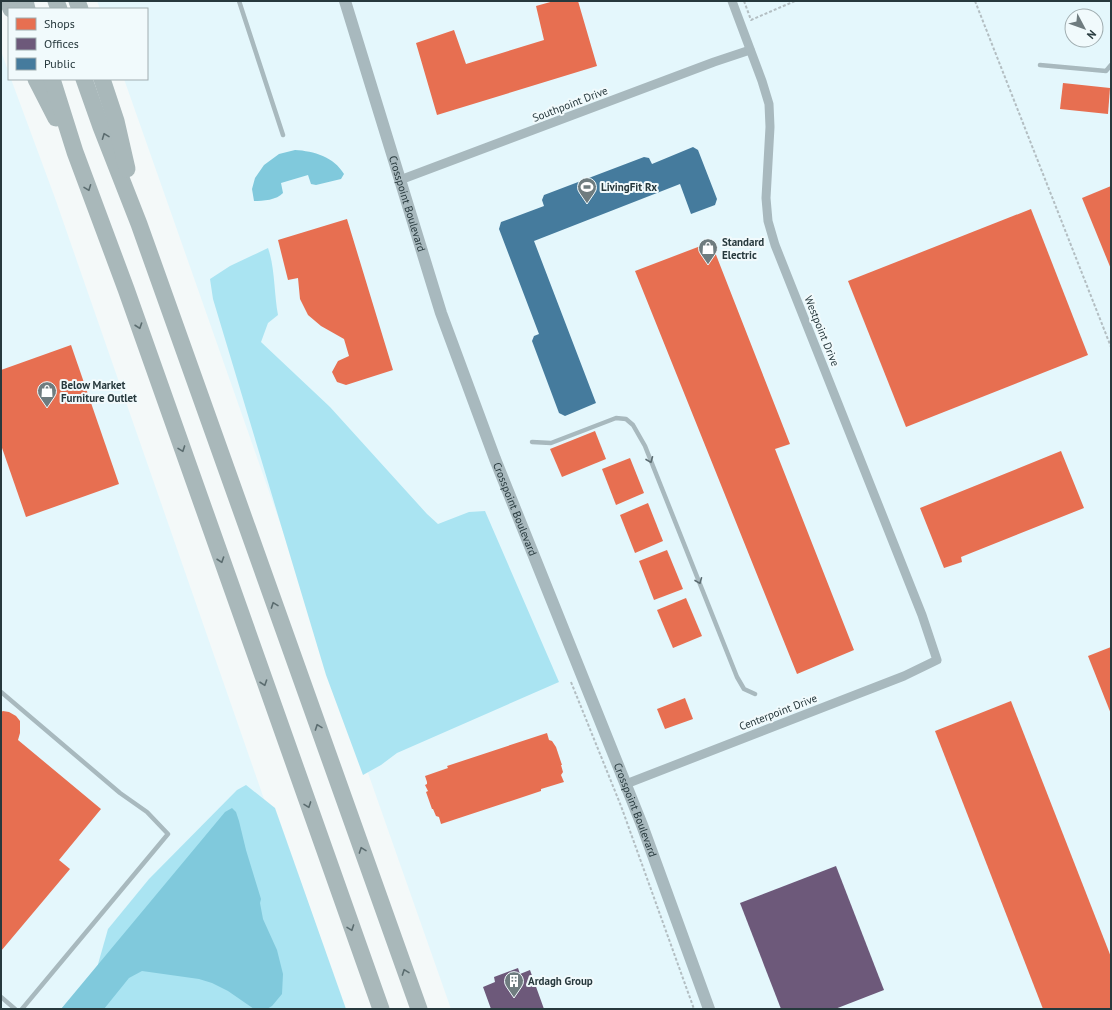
<svg xmlns="http://www.w3.org/2000/svg" width="1112" height="1010" viewBox="0 0 1112 1010" font-family="'PT Sans',sans-serif">
	<rect width="100%" height="100%" fill="#f4f9f9"/>
	<g fill="#e4f7fc" fill-rule="evenodd">
		<path d="M97 1H1111V1009H451L124 79H147V9H100ZM1072 16H1096V40H1072Z"/>
		<polygon points="1,51 9,73 9,79 11,79 55,198 337,1009 1,1009"/>
	</g>
	<g fill="#aae4f2">
		<path d="M268 248C275 267 274 294 278 315L268 323 261 342 330 407 427 514 438 524 469 512 485 511 559 682 397 753 381 765 363 775 326 675 213 299 210 279 230 266Z"/>
		<polygon points="246,785 275,808 346,1009 90,1009 87,1003 108,929 149,879 237,790"/>
	</g>
	<g fill="#80c9dc">
		<path d="M295 150C314 151 334 157 344 174L341 179 316 185 311 184 308 175 281 183 283 193C277 200 263 201 254 201L252 189 255 178 264 165 279 154Z"/>
		<polygon points="232,808 236,812 239,821 246,850 261,899 260,903 263,919 277,950 283,974 282,994 272,1006 267,1009 254,1009 228,991 212,983 199,979 142,971 129,978 104,1009 61,1009 225,812"/>
	</g>
	<g fill="#e76f51">
		<polygon points="554,1 578,1 597,66 437,115 416,43 454,30 466,64 544,40 536,6"/>
		<polygon points="1063,83 1110,88 1108,114 1060,109"/>
		<polygon points="1111,186 1111,269 1082,198"/>
		<polygon points="1031,209 1088,355 906,427 848,281"/>
		<polygon points="347,219 393,370 346,385 337,382 332,372 338,361 349,356 344,339 321,326 308,315 300,299 298,278 288,280 278,240"/>
		<polygon points="711,242 790,444 775,449 854,650 797,674 635,271"/>
		<polygon points="71,345 119,484 26,517 1,445 1,370"/>
		<polygon points="595,431 606,459 562,477 550,449"/>
		<polygon points="1061,451 1084,508 961,557 962,562 944,568 920,508"/>
		<polygon points="630,458 644,493 616,505 602,469"/>
		<polygon points="648,503 663,541 635,553 620,515"/>
		<polygon points="667,550 683,589 654,600 639,561"/>
		<polygon points="686,598 702,636 673,648 657,610"/>
		<polygon points="1111,647 1111,714 1088,656"/>
		<polygon points="685,698 693,719 665,729 657,709"/>
		<polygon points="1011,701 1111,957 1111,1009 1043,1009 935,731"/>
		<polygon points="3,711 9,712 16,716 20,721 20,733 18,740 101,809 59,860 70,869 1,951 1,712"/>
		<polygon points="547,733 549,740 552,741 556,747 562,765 561,765 563,772 561,775 564,782 541,789 541,791 441,824 439,817 436,816 433,809 432,809 426,792 428,791 425,785 427,784 427,782 425,776 448,768 447,766"/>
	</g>
	<g fill="#6d597a">
		<polygon points="836,866 884,990 835,1009 781,1009 740,903"/>
		<polygon points="518,968 520,974 530,970 544,1009 491,1009 483,987 495,982 494,977"/>
	</g>
	<polygon fill="#457b9d" points="693,147 698,150 717,199 715,205 691,214 680,184 534,241 596,403 565,416 559,413 532,341 534,336 539,334 499,229 501,222 544,206 542,200 544,195 644,157 649,158 652,164"/>
	<g fill="none" stroke-linecap="round" stroke-linejoin="round">
		<g stroke="#b3bec2" stroke-width="2" stroke-dasharray="3 2" stroke-linecap="butt">
			<polyline points="744,1 751,20 795,1"/>
			<polyline points="975,1 1111,347"/>
			<polyline points="571,682 621,806 694,1009"/>
		</g>
		<g stroke="#a8b9be" stroke-width="4.5">
			<polyline points="239,1 283,135"/>
			<polyline points="1040,65 1106,71 1111,65"/>
			<polyline points="532,442 551,443 616,418 626,419 633,425 645,446 737,677 744,689 755,694"/>
			<polyline points="1,692 120,793 147,812 168,834 22,1009"/>
			<polyline points="1,997 15,1009"/>
		</g>
		<g stroke="#a8b9be" stroke-width="9">
			<polyline points="400,180 714,62 750,50"/>
			<polyline points="626,784 904,676 937,660 922,615 775,245 768,221 766,198 770,127 769,104 762,81 732,1"/>
		</g>
		<path stroke="#a8b9be" stroke-width="12" id="s1" d="M345 1 441 313 495 459 642 825 709 1009"/>
		<g stroke="#a9b8ba" stroke-width="17">
			<polyline points="8,1 11,9"/>
			<polyline points="25,1 27,9"/>
			<polyline points="56,1 59,9"/>
			<polyline points="77,1 80,9"/>
			<polyline points="36,79 56,118"/>
			<polyline points="52,79 75,152 126,289 381,1009"/>
			<polyline points="84,79 101,127 139,224 419,1009"/>
			<polyline points="102,79 116,121 127,169"/>
		</g>
	</g>
	<defs><path id="oneway-chevron" d="M-2-3.5L2.5 0L-2 3.5" fill="none" stroke-width="1.6" stroke-linecap="round" stroke-linejoin="round"/></defs>
	<g stroke="#5b6c6f">
		<use href="#oneway-chevron" transform="translate(105 136) rotate(-111)"/>
		<use href="#oneway-chevron" transform="translate(88 188) rotate(69)"/>
		<use href="#oneway-chevron" transform="translate(139 326) rotate(71)"/>
		<use href="#oneway-chevron" transform="translate(182 449) rotate(70)"/>
		<use href="#oneway-chevron" transform="translate(221 560) rotate(71)"/>
		<use href="#oneway-chevron" transform="translate(274 605) rotate(-110)"/>
		<use href="#oneway-chevron" transform="translate(264 683) rotate(71)"/>
		<use href="#oneway-chevron" transform="translate(318 727) rotate(-110)"/>
		<use href="#oneway-chevron" transform="translate(308 805) rotate(70)"/>
		<use href="#oneway-chevron" transform="translate(362 850) rotate(-110)"/>
		<use href="#oneway-chevron" transform="translate(351 928) rotate(70)"/>
		<use href="#oneway-chevron" transform="translate(405 972) rotate(-110)"/>
	</g>
	<g stroke="#5b6c71">
		<use href="#oneway-chevron" transform="translate(650 460) rotate(68)"/>
		<use href="#oneway-chevron" transform="translate(699 581) rotate(68)"/>
	</g>
	<defs>
		<symbol id="stadium-pin" viewBox="-11 -11 22 30"><path d="M0 17L-7.5 6A9.5 9.5 0 1 1 7.5 6Z" fill="#6f7c7f" stroke="#f1fafc"/><path d="M0-5a6.5 5 0 1 0 0 10a6.5 5 0 1 0 0-10ZM-3.5-1.8h7v3.6h-7Z" fill="#fff"/></symbol>
		<symbol id="shop-pin" viewBox="-11 -11 22 30"><path d="M0 17L-7.5 6A9.5 9.5 0 1 1 7.5 6Z" fill="#6f7c7f" stroke="#f1fafc"/><path d="M-5-2.5h2.3a2.7 3.5 0 0 1 5.4 0H5L5.5 6h-11ZM-1.5-2.5h3a1.5 2.3 0 0 0-3 0Z" fill="#fff"/></symbol>
		<symbol id="building-pin" viewBox="-11 -11 22 30"><path d="M0 17L-7.5 6A9.5 9.5 0 1 1 7.5 6Z" fill="#6f7c7f" stroke="#f1fafc"/><path d="M-4-6H4V6H1V3H-1V6H-4ZM-2.5-4.3h1.7v1.8h-1.7ZM.8-4.3h1.7v1.8H.8ZM-2.5-1h1.7V.8h-1.7ZM.8-1h1.7V.8H.8Z" fill="#fff"/></symbol>
	</defs>
	<g fill-rule="evenodd">
		<use href="#stadium-pin" x="576" y="176" width="22" height="30"/>
		<use href="#shop-pin" x="697" y="237" width="22" height="30"/>
		<use href="#shop-pin" x="36" y="380" width="22" height="30"/>
		<use href="#building-pin" x="503" y="970" width="22" height="30"/>
	</g>
	<g text-anchor="middle" stroke-width="4" stroke-linejoin="round" paint-order="stroke">
		<g font-size="11" fill="#27393d" stroke="#f1fafc">
			<text transform="translate(570 104) rotate(-21)" y="4">Southpoint Drive</text>
			<text dy="4" stroke="none"><textPath href="#s1" startOffset="212">Crosspoint Boulevard</textPath></text>
			<text transform="translate(822 331) rotate(68)" y="4">Westpoint Drive</text>
			<text dy="4" stroke="none"><textPath href="#s1" startOffset="536">Crosspoint Boulevard</textPath></text>
			<text transform="translate(778 712) rotate(-21)" y="4">Centerpoint Drive</text>
			<text dy="4" stroke="none"><textPath href="#s1" startOffset="860">Crosspoint Boulevard</textPath></text>
		</g>
		<g font-size="11" font-weight="bold" fill="#27393d" stroke="#f1fafc" text-anchor="start">
			<text x="601" y="191">LivingFit Rx</text>
			<text x="722" y="246">Standard<tspan x="722" dy="13">Electric</tspan></text>
			<text x="61" y="389">Below Market<tspan x="61" dy="13">Furniture Outlet</tspan></text>
			<text x="528" y="985">Ardagh Group</text>
		</g>
	</g>
	<rect width="1112" height="1010" fill="none" stroke="#27393d" stroke-width="4"/>
	<rect x="8" y="8" width="140" height="72" fill="#f1fafc" stroke="#a0adb0"/>
	<rect x="16" y="18" width="20" height="12" fill="#e76f51" stroke="#a0adb0"/>
	<text x="44" y="28" font-size="12" fill="#27393d">Shops</text>
	<rect x="16" y="38" width="20" height="12" fill="#6d597a" stroke="#a0adb0"/>
	<text x="44" y="48" font-size="12" fill="#27393d">Offices</text>
	<rect x="16" y="58" width="20" height="12" fill="#457b9d" stroke="#a0adb0"/>
	<text x="44" y="68" font-size="12" fill="#27393d">Public</text>
	<g transform="translate(1084 28) rotate(131)"><circle r="19" fill="#f1fafc" stroke="#a0adb0"/>
	<path d="M0-3L7 15L0 10L-7 15Z" fill="#6f7c7f"/>
	<text y="-6" font-size="11" font-weight="bold" text-anchor="middle" fill="#27393d">N</text>
	</g>
</svg>
